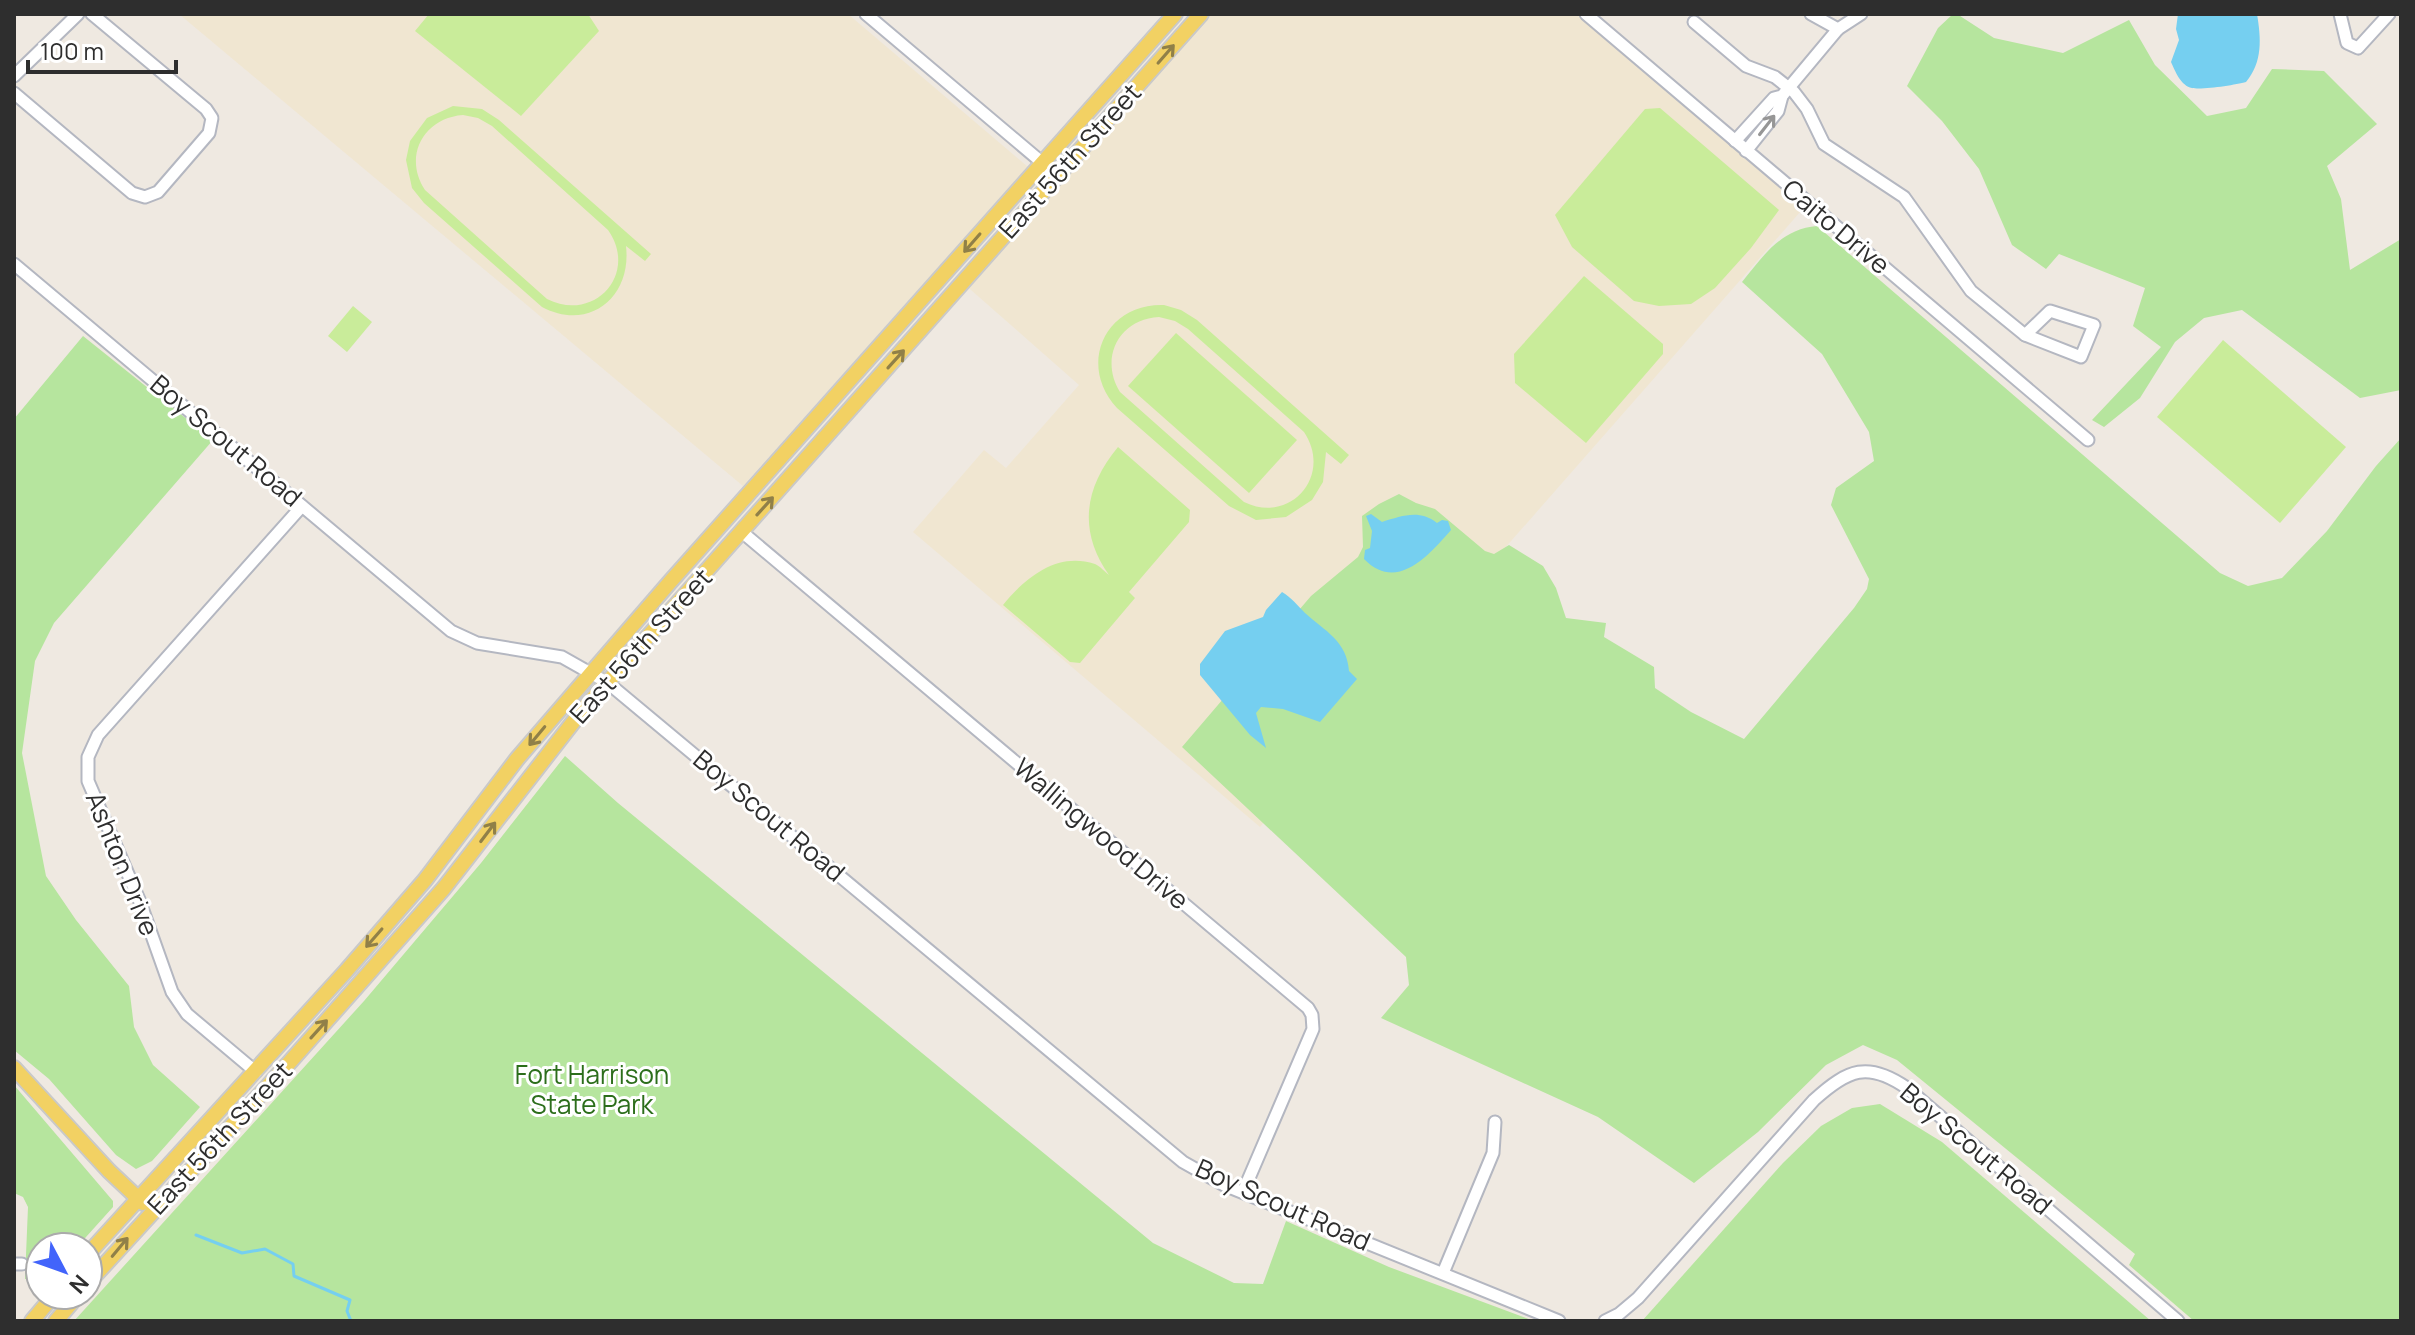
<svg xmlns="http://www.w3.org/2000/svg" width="2415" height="1335" viewBox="0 0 2415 1335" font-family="Manrope,sans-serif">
	<rect width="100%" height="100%" fill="#efe9e1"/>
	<g fill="#f0e6d1">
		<polygon points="179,14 848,14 1028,167 743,486"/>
		<polygon points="1201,14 1586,14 1808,203 1260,827 913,532 984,450 1006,468 1079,385 963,283"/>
	</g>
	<g fill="#b6e59e">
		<polygon points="1953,14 1957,14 1994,38 2063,53 2129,20 2155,65 2207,116 2246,108 2272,69 2324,71 2377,124 2327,166 2341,199 2350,270 2401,239 2401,390 2360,398 2242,310 2204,318 2175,342 2140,398 2104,427 2092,420 2161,347 2133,326 2145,288 2059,254 2046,269 2012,245 1979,169 1942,121 1907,86 1938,28"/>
		<path d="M1817 226 2220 573 2248 586 2282 578 2327 531 2376 466 2401 438V1321H2194L2129 1265 2135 1254 1897 1060 1863 1045 1826 1065 1758 1132 1694 1183 1598 1117 1381 1018 1409 985 1406 957 1182 747 1311 596 1358 557 1363 547 1362 516 1379 504 1399 494 1416 503 1435 509 1485 551 1494 554 1509 545 1543 566 1556 588 1566 618 1606 623 1604 637 1654 667 1655 688 1691 712 1744 739 1854 608 1867 589 1869 579 1831 505 1836 488 1874 461 1869 432 1822 354 1742 282C1763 256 1781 229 1817 226Z"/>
		<polygon points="83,336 213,440 54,623 35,661 22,753 46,876 76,920 129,986 134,1027 153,1065 200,1107 152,1161 136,1169 116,1155 49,1079 14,1050 14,419"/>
		<polygon points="565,756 618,803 1153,1243 1234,1283 1263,1284 1286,1221 1389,1267 1534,1321 74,1321 364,1001 481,863"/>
		<polygon points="14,1085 113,1201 113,1207 77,1247 40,1247 40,1281 25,1279 28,1207 23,1197 14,1193"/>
		<polygon points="1880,1104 1942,1142 2151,1321 1642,1321 1783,1163 1821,1126 1852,1108"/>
	</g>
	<g fill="#c9ec9a" fill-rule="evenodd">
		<polygon points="429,14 588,14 599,31 521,116 415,31"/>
		<path d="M453 106 482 109 499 120 651 254 645 261 626 246C632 297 589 332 542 307L424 203 412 188 406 160 410 141 427 118ZM463 115 478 118 492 126 608 230C639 274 594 323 547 299L425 190C403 157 423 118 463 115Z"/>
		<polygon points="1660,108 1779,210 1751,248 1715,288 1691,304 1659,306 1634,301 1572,247 1555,215 1645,109"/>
		<polygon points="1584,276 1663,344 1663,354 1586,443 1515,383 1514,354"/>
		<path d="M1164 305 1181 310 1197 320 1349 455 1341 464 1326 452 1323 482 1312 500 1286 517 1256 520 1229 506 1117 408C1077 365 1105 303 1164 305ZM1159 317 1175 321 1188 329 1304 432C1333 475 1291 525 1244 502L1120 392C1099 358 1119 319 1159 317Z"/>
		<polygon points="353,306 372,322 347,352 328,336"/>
		<polygon points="1176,333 1297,440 1249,493 1128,386"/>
		<polygon points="2223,340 2346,447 2280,523 2157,417"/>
		<path d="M1118 447 1190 510 1189 522 1129 592 1135 598 1080 663 1070 662 1003 605C1025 578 1057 551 1095 564 1100 566 1105 572 1109 575 1078 531 1084 488 1118 447Z"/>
	</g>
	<g fill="#75cff0">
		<path d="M2178 14H2257C2261 38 2263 62 2246 82 2235 85 2203 90 2192 88 2181 86 2175 71 2171 62L2179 40 2176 29Z"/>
		<path d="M1371 514 1382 522C1402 516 1419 509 1437 523L1442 520 1448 521 1451 530C1429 555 1397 593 1364 559L1365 550 1370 548 1372 531 1366 516Z"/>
		<path d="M1282 592C1292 598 1297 605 1305 613 1325 631 1347 641 1349 671L1357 679 1320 722 1283 709 1261 707 1256 713 1266 748 1250 735 1200 675V664L1225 631 1263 617 1266 610Z"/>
	</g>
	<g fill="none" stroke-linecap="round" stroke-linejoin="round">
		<polyline stroke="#75cff0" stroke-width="3" points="196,1235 242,1253 265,1249 293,1264 294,1276 350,1300 347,1311 351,1321"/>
		<defs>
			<g id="minor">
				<polyline points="866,14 1058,176"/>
				<polyline points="1586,14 2088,440"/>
				<polyline points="1811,14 1838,29"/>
				<polyline points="2340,14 2347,43 2358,48 2389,14"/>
				<polyline points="1694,22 1746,66 1775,77 1794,92 1807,109 1824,144 1904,197 1971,291 2025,335"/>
				<polyline points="14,76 78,14"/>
				<polyline points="14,93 132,193 145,197 158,192 209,133 212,118 206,109 92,14"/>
				<polyline points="1735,141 1774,98 1782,96 1838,29 1861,14"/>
				<polyline points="1746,151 1778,111 1782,96"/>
				<polyline points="14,264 451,631 477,643 562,657 608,683 1183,1162 1224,1185 1559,1321"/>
				<polygon points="2050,311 2094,325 2081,357 2025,335"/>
				<polyline points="742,532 1308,1008 1312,1015 1313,1029 1243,1192"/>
				<polyline points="256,1072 187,1014 172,992 140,902 88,781 88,757 98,735 302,506"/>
				<polyline points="14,1264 22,1264"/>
				<polyline points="1443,1273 1493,1153 1495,1122"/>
				<path d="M1605 1321 1619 1314 1638 1298 1814 1100C1848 1069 1868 1061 1907 1088L2178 1321"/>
			</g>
			<g id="major">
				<polyline points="14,1068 109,1171 143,1203"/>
				<polyline points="88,1254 347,970 425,880 517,759 670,582 1175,14"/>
				<polyline points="88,1283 289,1063 444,888 581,712 1201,14"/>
				<polyline points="32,1321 54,1295"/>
				<polyline points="56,1321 78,1295"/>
			</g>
		</defs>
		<use href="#minor" stroke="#b4b7c1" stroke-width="15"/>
		<use href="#major" stroke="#c9c9c9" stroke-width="18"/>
		<use href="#minor" stroke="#fff" stroke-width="11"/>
		<use href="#major" stroke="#f2d163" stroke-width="14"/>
	</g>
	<defs><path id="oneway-shaft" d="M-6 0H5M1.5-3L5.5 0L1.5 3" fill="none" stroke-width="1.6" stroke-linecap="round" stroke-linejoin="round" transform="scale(2)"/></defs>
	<g stroke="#908048">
		<use href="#oneway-shaft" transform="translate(1166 54) rotate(-49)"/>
		<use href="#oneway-shaft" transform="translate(972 243) rotate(131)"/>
		<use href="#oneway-shaft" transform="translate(896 359) rotate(-48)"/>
		<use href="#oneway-shaft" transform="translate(765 506) rotate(-48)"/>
		<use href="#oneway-shaft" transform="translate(537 736) rotate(130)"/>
		<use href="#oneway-shaft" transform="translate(488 832) rotate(-53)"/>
		<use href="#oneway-shaft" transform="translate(374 938) rotate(131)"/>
		<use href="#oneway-shaft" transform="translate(319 1029) rotate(-48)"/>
		<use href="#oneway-shaft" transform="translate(120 1247) rotate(-50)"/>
	</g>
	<use stroke="#969696" href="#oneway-shaft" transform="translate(1767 125) rotate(-52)"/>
	<g text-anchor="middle" stroke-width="6" stroke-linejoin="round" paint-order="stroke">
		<g font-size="26" fill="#2e2e2e" stroke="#fff">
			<text transform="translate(1070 161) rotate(-48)" y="9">East 56th Street</text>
			<text transform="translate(1836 227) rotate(40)" y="9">Caito Drive</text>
			<text transform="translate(226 441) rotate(40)" y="9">Boy Scout Road</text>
			<text transform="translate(641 646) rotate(-48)" y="9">East 56th Street</text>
			<text transform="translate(769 816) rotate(40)" y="9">Boy Scout Road</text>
			<text transform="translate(1101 834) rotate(40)" y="9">Wallingwood Drive</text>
			<text transform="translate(122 864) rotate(68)" y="9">Ashton Drive</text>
			<text transform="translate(220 1138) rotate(-47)" y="9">East 56th Street</text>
			<text transform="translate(1976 1149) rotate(40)" y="9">Boy Scout Road</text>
			<text transform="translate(1283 1205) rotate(24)" y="9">Boy Scout Road</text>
		</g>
		<g font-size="26" fill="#2c6e1b" stroke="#fff">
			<text x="592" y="1084">Fort Harrison<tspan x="592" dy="30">State Park</tspan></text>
		</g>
	</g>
	<rect width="2415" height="1335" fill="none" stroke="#2e2e2e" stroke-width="32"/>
	<g transform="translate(64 1271) rotate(131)"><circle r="38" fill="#ffffff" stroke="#ababab" stroke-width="2"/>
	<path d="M0-6L14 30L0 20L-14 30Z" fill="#4264fb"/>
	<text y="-12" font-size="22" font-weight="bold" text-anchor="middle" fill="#2e2e2e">N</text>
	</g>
	<path d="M28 60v12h148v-12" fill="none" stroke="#2e2e2e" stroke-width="4"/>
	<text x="40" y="60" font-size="24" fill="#2e2e2e" stroke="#ffffff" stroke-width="6" paint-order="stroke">100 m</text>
</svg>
